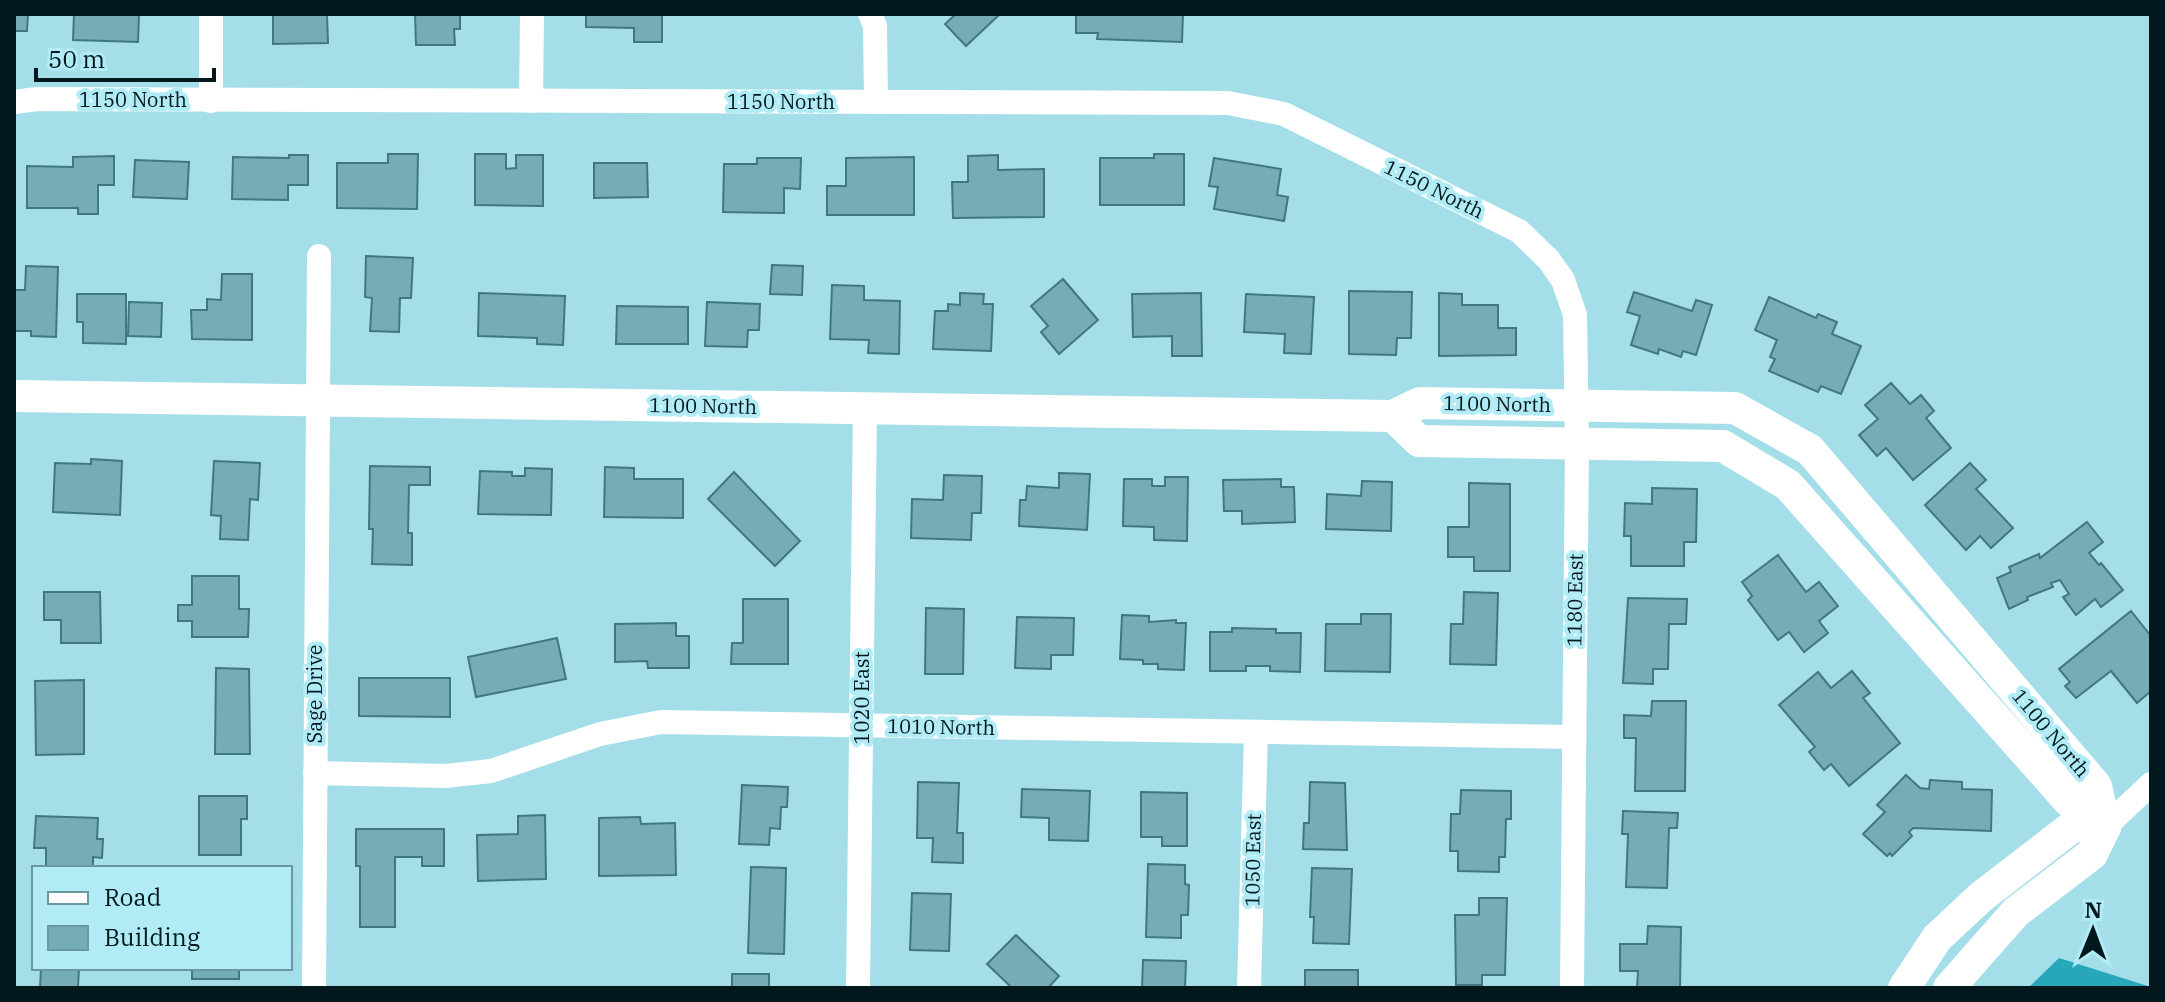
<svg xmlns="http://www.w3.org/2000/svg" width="2165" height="1002" viewBox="0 0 2165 1002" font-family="'IBM Plex Serif',serif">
	<rect width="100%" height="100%" fill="#a4dee9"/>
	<polygon fill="#27a7ba" points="2059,958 2151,987 2151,988 2028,988"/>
	<g fill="#74acb7" stroke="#407882" stroke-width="2">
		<polygon points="14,14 28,14 27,31 14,31"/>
		<polygon points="74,14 139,14 138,42 73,40"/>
		<polygon points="327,14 328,43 273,44 273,15"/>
		<polygon points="415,14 460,14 460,29 454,29 455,45 416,45"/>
		<polygon points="586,14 662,14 662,42 634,42 634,28 586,27"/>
		<polygon points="956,14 1000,14 966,46 945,24"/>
		<polygon points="1076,14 1183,14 1182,42 1097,39 1098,33 1076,33"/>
		<polygon points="388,154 418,154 417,209 337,208 337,163 388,163"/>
		<polygon points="475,154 506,154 506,169 516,168 516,155 543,155 543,206 475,205"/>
		<polygon points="1154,154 1184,154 1184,205 1100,205 1100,158 1154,158"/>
		<polygon points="289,155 308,155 308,185 288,185 288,200 232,199 233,157 289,158"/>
		<polygon points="998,155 998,170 1044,169 1044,217 953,218 952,182 968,182 968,156"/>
		<polygon points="114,156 114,185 98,185 98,214 78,214 78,208 27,208 27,166 73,167 73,157"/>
		<polygon points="914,157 914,215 827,215 827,186 846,186 846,158"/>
		<polygon points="757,158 801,158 800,189 784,188 784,213 723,212 724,164 757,164"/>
		<polygon points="1214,158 1281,169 1277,195 1288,197 1284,221 1214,209 1218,187 1209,186"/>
		<polygon points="135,160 189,162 187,199 133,197"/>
		<polygon points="594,163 647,163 648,197 594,198"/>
		<polygon points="366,256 413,258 411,298 400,298 399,332 370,331 372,298 365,297"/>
		<polygon points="772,265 803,266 802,295 770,294"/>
		<polygon points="26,266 58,267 56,337 31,336 31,331 14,331 14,290 25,290"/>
		<polygon points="222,274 252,274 252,340 192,339 191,310 207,310 207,299 221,300"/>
		<polygon points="1063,279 1098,320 1059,354 1041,332 1048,326 1031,306"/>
		<polygon points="832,285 864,286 864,300 900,301 899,354 868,353 869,340 830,339"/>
		<polygon points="1349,291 1412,292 1411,338 1397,338 1396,355 1349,354"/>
		<polygon points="1634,292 1692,311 1696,300 1712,305 1696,355 1683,351 1681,357 1659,349 1658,354 1631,345 1640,316 1627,312"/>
		<polygon points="479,293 565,296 563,345 537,344 537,338 478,336"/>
		<polygon points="960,293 984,294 983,304 993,304 991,351 933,349 935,311 948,311 948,304 960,305"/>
		<polygon points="1201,293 1202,356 1172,356 1172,336 1133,337 1132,294"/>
		<polygon points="1439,293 1462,294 1462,305 1498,305 1498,328 1516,328 1516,355 1439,356"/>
		<polygon points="77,294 126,294 126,344 83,343 83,322 77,322"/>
		<polygon points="1246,294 1314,297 1311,354 1284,353 1285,334 1244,332"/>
		<polygon points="1769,297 1816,318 1818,314 1837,322 1832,334 1861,346 1841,394 1821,386 1818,392 1769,371 1775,359 1770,357 1777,340 1755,330"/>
		<polygon points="129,302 162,303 161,337 128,336"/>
		<polygon points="707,302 760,304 759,330 748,330 747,347 705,346"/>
		<polygon points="617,306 688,307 688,344 616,344"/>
		<polygon points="1891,383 1910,404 1921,395 1934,411 1926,418 1951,448 1913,480 1886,448 1877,456 1859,435 1878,419 1865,405"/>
		<polygon points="91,459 122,461 120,515 53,512 55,463 91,464"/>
		<polygon points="214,461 260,463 258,500 250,499 248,540 220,539 221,516 211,515"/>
		<polygon points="1970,463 1986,480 1976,489 2013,528 1991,548 1980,536 1966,550 1925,505"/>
		<polygon points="370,466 430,467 430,485 409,485 408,533 412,533 412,565 372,564 373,529 369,529"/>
		<polygon points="605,467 634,468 634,479 683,479 683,518 604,517"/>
		<polygon points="525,468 552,469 551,515 478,514 480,471 512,472 512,476 525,476"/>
		<polygon points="734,472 800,541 775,566 708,499"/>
		<polygon points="1059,473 1090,474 1087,530 1019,526 1020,500 1026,500 1027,486 1059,488"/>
		<polygon points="944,475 982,476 981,513 972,513 971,540 911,538 912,499 943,500"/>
		<polygon points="1165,477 1188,477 1187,541 1154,540 1154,527 1123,526 1124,479 1152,479 1152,486 1165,486"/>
		<polygon points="1281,479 1281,487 1294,487 1295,522 1242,524 1242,511 1224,511 1223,480"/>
		<polygon points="1362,481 1392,482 1391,531 1326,529 1327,494 1361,496"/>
		<polygon points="1469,483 1510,484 1510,571 1474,571 1474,557 1448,557 1448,527 1469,527"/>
		<polygon points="1652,488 1697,489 1696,542 1684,542 1684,566 1631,566 1631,536 1624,536 1625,503 1652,504"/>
		<polygon points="2087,522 2103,542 2089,553 2099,565 2101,563 2123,590 2101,607 2095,599 2076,615 2063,597 2069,594 2060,580 2051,583 2053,587 2027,597 2028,600 2009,609 1997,578 2011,572 2009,567 2039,554 2040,558"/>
		<polygon points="1778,555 1806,592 1819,582 1838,606 1819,621 1828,633 1804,652 1789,632 1778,640 1748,600 1752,596 1742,582"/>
		<polygon points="192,576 239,576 239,609 249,609 248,637 192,637 192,621 178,621 178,605 192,605"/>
		<polygon points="44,592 100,592 101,643 61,643 61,620 44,620"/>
		<polygon points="1464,592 1498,593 1496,665 1450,664 1451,624 1463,624"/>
		<polygon points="1628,598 1687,599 1686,624 1669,624 1668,669 1653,669 1653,684 1623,683"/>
		<polygon points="743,599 788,599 788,664 731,664 732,643 743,643"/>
		<polygon points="926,608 964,609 963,674 925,674"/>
		<polygon points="2131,611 2151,636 2151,691 2137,703 2111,671 2076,698 2065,686 2070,682 2059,669"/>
		<polygon points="1361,614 1391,614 1390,672 1325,671 1326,624 1361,624"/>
		<polygon points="1122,615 1149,616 1149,622 1176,620 1176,623 1186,623 1184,670 1158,669 1158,664 1143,664 1143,660 1120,659"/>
		<polygon points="1017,617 1074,618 1073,655 1051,655 1051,669 1015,668"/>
		<polygon points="676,623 676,636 689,636 689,668 648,668 647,661 615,662 615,624"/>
		<polygon points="1232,628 1276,629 1276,633 1301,633 1300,672 1270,671 1270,666 1246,666 1246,671 1210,671 1210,632 1232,632"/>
		<polygon points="557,638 566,679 476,697 468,657"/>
		<polygon points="216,668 249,669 250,754 215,754"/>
		<polygon points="1852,671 1870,693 1863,698 1900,743 1849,786 1831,764 1824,770 1809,752 1815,747 1779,705 1818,672 1831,688"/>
		<polygon points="359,678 450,678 450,717 359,716"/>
		<polygon points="84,680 84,754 36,755 35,681"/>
		<polygon points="1652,701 1686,701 1685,791 1635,791 1636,738 1624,738 1624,715 1651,716"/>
		<polygon points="1906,775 1920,788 1929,789 1930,780 1962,782 1962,789 1992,790 1991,831 1913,828 1909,832 1912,836 1892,856 1890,853 1887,856 1863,834 1885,812 1877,805"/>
		<polygon points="918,782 959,783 957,833 963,833 963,863 932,862 933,838 917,838"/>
		<polygon points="1310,782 1345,783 1347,850 1303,849 1304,823 1309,823"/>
		<polygon points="742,785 788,787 787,807 781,807 780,829 770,828 769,845 739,844"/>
		<polygon points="1022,789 1090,791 1088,841 1049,840 1049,818 1021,817"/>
		<polygon points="1461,790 1511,791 1511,819 1506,819 1505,857 1499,857 1499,872 1458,871 1458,851 1450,851 1451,814 1460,814"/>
		<polygon points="1141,792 1187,793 1187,846 1162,846 1162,837 1141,837"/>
		<polygon points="199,796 247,796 247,819 241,819 241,855 199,855"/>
		<polygon points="1623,811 1678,813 1677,828 1669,828 1667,888 1626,887 1628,834 1622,834"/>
		<polygon points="545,815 546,879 478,881 477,835 518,834 518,816"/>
		<polygon points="36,816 98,818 97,839 103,839 102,858 93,857 93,868 46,868 46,848 34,848"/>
		<polygon points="640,817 641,824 675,823 676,875 599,876 599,818"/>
		<polygon points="356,829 444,829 444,866 422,866 422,857 395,857 395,927 360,927 360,866 356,866"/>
		<polygon points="1148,864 1185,865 1185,884 1189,885 1188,915 1181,915 1181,938 1146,937"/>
		<polygon points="751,867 786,868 784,954 748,953"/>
		<polygon points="1312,868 1352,869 1349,944 1313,943 1314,917 1310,917"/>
		<polygon points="912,893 951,894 949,951 910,950"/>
		<polygon points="1479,898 1507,898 1505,975 1482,975 1482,985 1456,985 1455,915 1479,915"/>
		<polygon points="1648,926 1681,927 1680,988 1637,988 1638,971 1620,971 1620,944 1647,944"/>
		<polygon points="1016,935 1059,976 1048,988 1012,988 987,964"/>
		<polygon points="1143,960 1186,961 1185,988 1142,988"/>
		<polygon points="38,968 79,968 78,988 40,988 41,968"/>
		<rect x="192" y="968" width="47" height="11"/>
		<rect x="1305" y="970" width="53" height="18"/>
		<rect x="732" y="974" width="37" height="14"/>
	</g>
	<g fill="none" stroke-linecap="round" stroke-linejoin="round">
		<g stroke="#fff" stroke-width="24">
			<polyline points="870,14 875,26 876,102"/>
			<polyline points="211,101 211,14"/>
			<polyline points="531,101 532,14"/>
			<polyline points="14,102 37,99 1228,103 1284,114 1519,231 1549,260 1563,280 1575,315 1577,444 1572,988"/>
			<polyline points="315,773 445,776 491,771 600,734 661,722 1574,737"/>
			<polyline points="2105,827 2151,784"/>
			<polyline points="314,988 319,256"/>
			<polyline points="858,988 865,408"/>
			<polyline points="1249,988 1256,732"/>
		</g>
		<g stroke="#fff" stroke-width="32">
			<polyline points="14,396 1393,416 1420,403 1735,408 1810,450 2096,786 2105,827"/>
			<polyline points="1393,416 1419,441 1723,446 1788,485 2068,800 2105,827"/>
			<polyline points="1904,988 1937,938 1981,897 2073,826 2105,827"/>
			<polyline points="1949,988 2016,912 2092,854 2105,827"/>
		</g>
	</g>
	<g text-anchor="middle" stroke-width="8" stroke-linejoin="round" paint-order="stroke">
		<g font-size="20" fill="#02181d" stroke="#b1ebf6">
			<text x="133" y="107">1150 North</text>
			<text x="781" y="109">1150 North</text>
			<text transform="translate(1434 189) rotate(26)" y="7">1150 North</text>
			<text transform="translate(1497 404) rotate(1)" y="7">1100 North</text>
			<text transform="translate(703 406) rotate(1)" y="7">1100 North</text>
			<text transform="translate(1575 600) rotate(-89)" y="7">1180 East</text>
			<text transform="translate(315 694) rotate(-90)" y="7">Sage Drive</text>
			<text transform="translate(862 698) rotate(-90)" y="7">1020 East</text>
			<text transform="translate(941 727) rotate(1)" y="7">1010 North</text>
			<text transform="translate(2051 733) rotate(50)" y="7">1100 North</text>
			<text transform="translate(1253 860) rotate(-89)" y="7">1050 East</text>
		</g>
	</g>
	<rect width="2165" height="1002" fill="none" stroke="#02181d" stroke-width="32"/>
	<rect x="32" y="866" width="260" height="104" fill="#b1ebf6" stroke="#6b979f" stroke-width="2"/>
	<rect x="48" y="892" width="40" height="12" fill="#ffffff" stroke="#6b979f" stroke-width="2"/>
	<text x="104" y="906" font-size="24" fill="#02181d">Road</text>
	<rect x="48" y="926" width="40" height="24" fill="#74acb7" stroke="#6b979f" stroke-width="2"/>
	<text x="104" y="946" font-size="24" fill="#02181d">Building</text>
	<g transform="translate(2093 930) rotate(1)" stroke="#b1ebf6" stroke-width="6" paint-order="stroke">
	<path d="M0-6L14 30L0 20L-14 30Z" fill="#02181d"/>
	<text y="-12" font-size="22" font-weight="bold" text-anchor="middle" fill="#02181d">N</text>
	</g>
	<path d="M36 68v12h178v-12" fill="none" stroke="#02181d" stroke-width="4"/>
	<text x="48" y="68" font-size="24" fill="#02181d" stroke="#b1ebf6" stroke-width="6" paint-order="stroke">50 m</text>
</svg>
